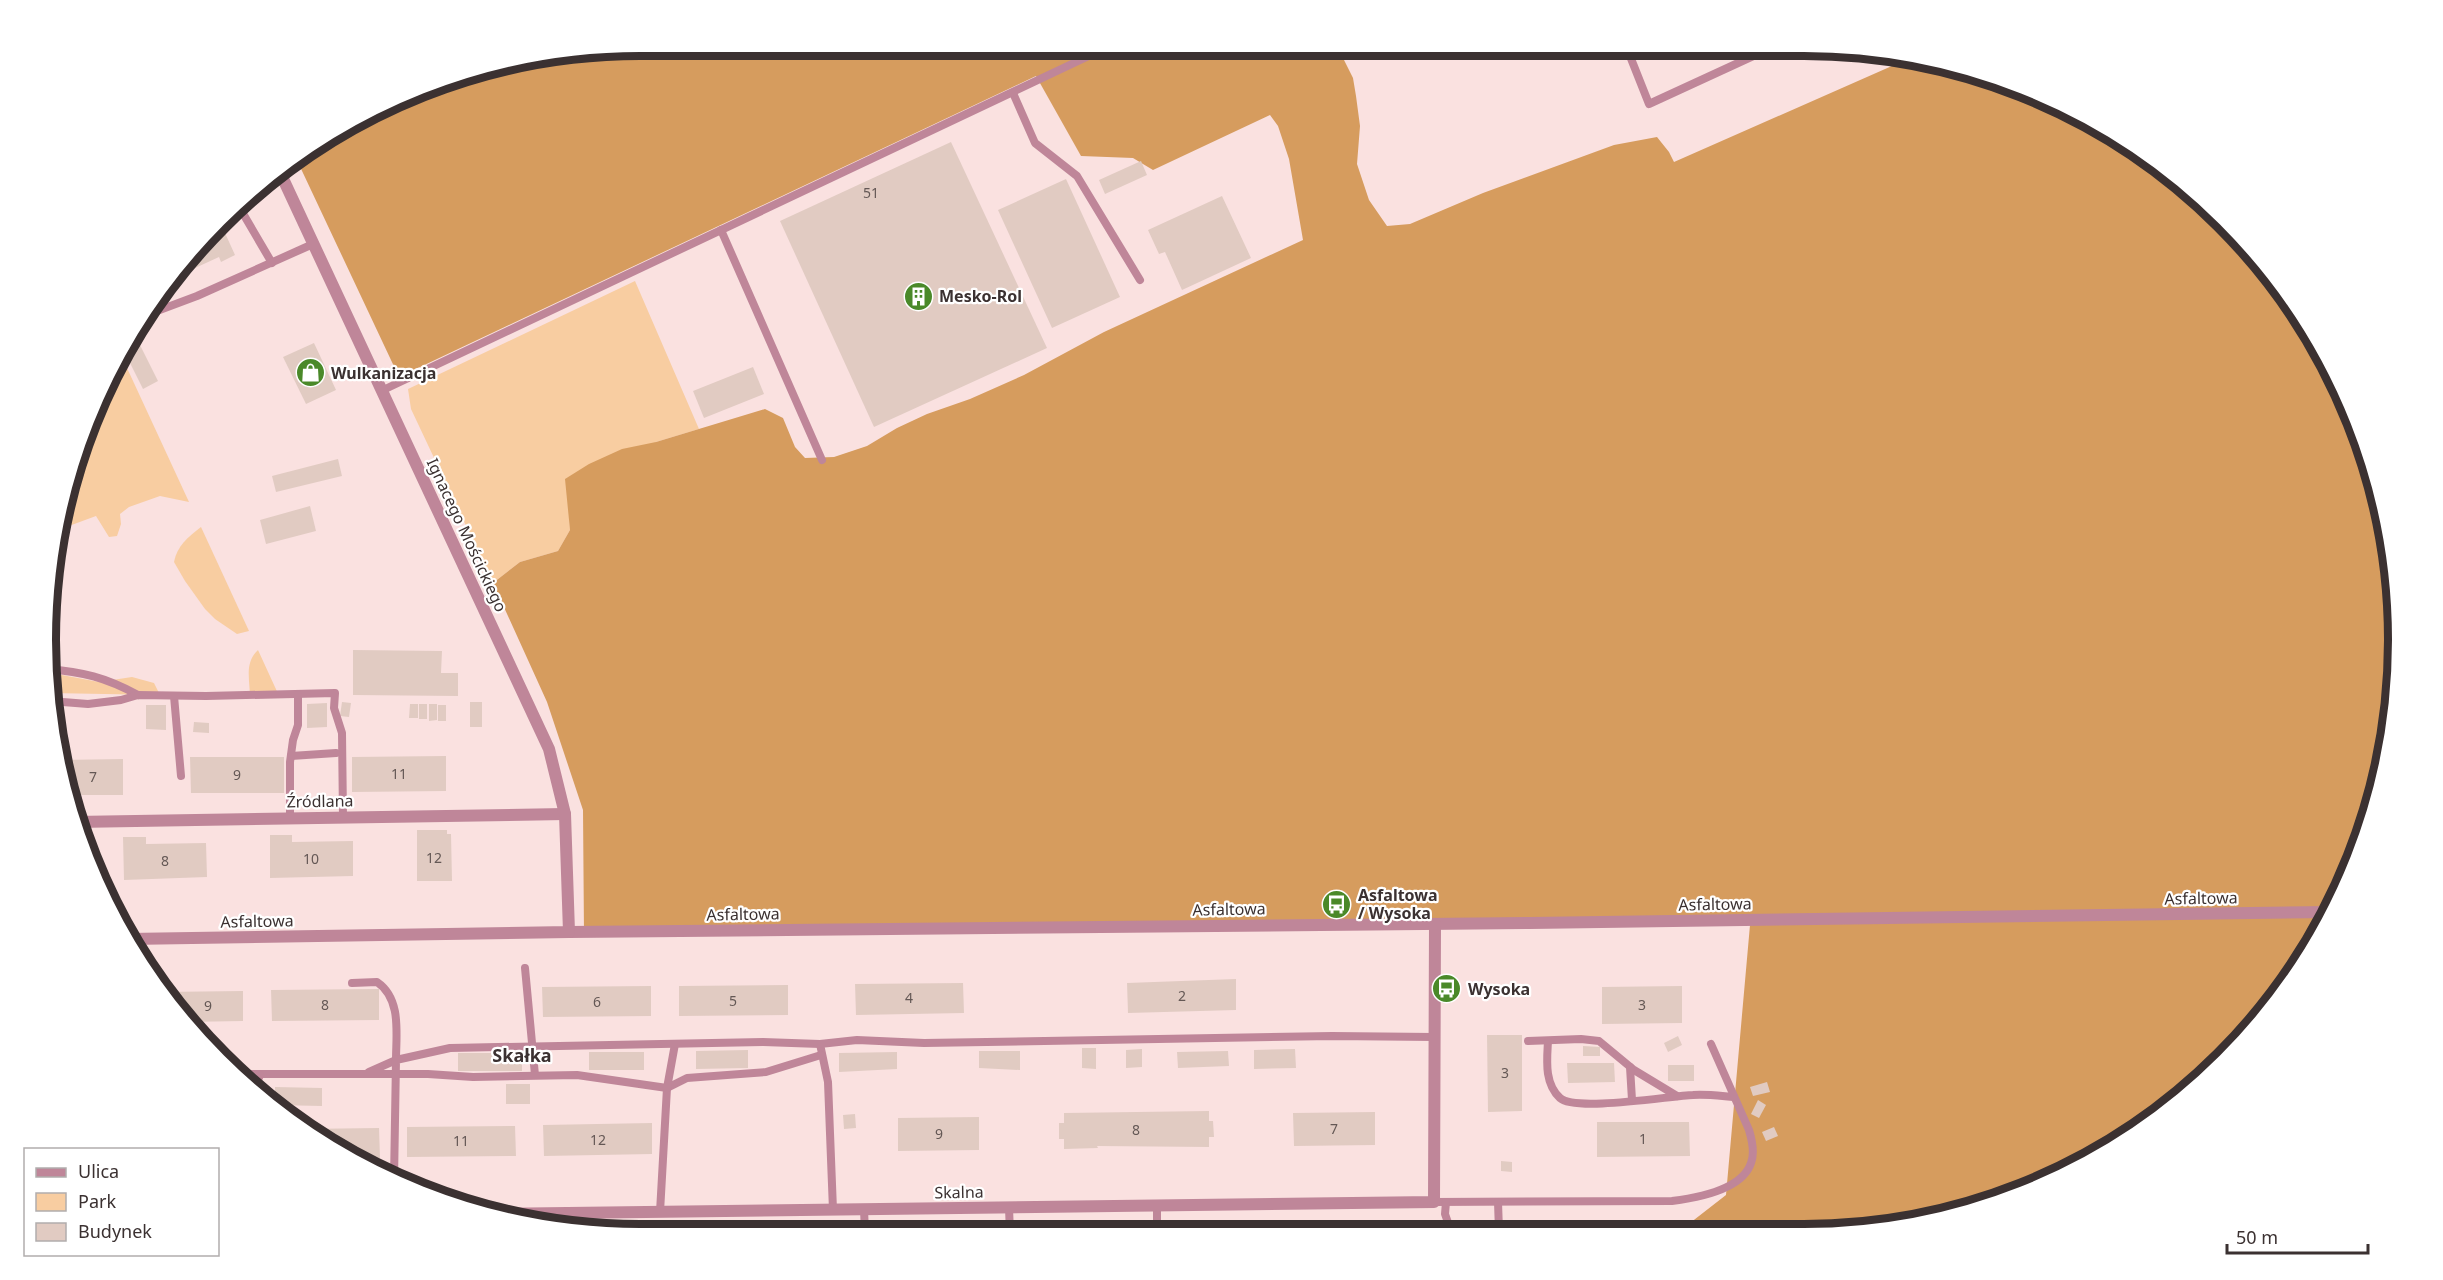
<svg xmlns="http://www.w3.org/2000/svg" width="2443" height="1280" viewBox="0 0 2443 1280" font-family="'Noto Sans',sans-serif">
	<rect width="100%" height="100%" fill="#fae1e0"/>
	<g fill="#f8cda1">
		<polygon points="635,281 699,429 656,442 569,508 570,530 558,551 520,562 493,583 411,409 408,389"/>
		<polygon points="121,355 189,502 160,496 129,507 120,514 121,524 117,536 109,537 96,516 58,530 65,486 90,412"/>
		<path d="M201 527 249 631 237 634 215 619 205 609 185 581 174 562C177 546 188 537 201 527Z"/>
		<path d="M258 650 280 698H250C250 680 244 663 258 650Z"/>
		<polygon points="46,672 99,682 132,677 154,683 160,695 49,693"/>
	</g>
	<polygon fill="#d69c5e" points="640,45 1323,46 1341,54 1353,78 1356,96 1360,126 1357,164 1369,200 1387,226 1410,224 1483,193 1614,145 1657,137 1669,152 1674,162 1910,58 1957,65 2066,107 2165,168 2251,248 2318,343 2367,449 2393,563 2397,679 2378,794 2336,903 2250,1033 2134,1135 2030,1190 1881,1230 1681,1230 1726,1195 1750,925 584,935 583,810 547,702 493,583 520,562 558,551 570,530 565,479 589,464 622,449 656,442 765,409 783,418 795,447 805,458 834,457 867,446 897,428 927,414 970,399 1024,375 1104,332 1303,240 1289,159 1278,126 1270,115 1153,170 1133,158 1081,156 1036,76 399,377 295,156 343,125 448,77 524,56"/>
	<g fill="#e1cbc2">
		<polygon points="1653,46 1692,46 1660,60"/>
		<polygon points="951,142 1047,348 874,427 780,221"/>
		<polygon points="1141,161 1147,175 1105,194 1099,180"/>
		<polygon points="1066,179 1120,297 1052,328 998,210"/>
		<polygon points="1222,196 1251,258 1182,290 1165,252 1159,254 1148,230"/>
		<polygon points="220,222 235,255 221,262 219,257 182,274 184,279 160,290 193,247"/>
		<polygon points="314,343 336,390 306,404 283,357"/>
		<polygon points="140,345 158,381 143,389 125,353"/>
		<polygon points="753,367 764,394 704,418 693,391"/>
		<polygon points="338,459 342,476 276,492 272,476"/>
		<polygon points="310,506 316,531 266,544 260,520"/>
		<polygon points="353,650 442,651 441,673 458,673 458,696 353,695"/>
		<polygon points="342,702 351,703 349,717 340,716"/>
		<rect x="470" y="702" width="12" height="25"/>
		<polygon points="327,703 327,727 307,728 307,704"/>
		<polygon points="410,704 418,704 418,718 409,718"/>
		<rect x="419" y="704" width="8" height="15"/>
		<polygon points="429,704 437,704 437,720 429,721"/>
		<polygon points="146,705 166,705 166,730 146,729"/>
		<rect x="438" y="705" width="8" height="16"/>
		<polygon points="194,722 209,723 209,733 193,732"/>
		<polygon points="446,756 446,791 352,792 352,757"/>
		<polygon points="190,757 284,757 284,793 191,793"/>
		<polygon points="123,759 123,795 66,795 60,760"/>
		<polygon points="417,830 447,830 447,834 451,834 452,881 417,881"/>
		<polygon points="270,835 292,835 292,842 353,841 353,876 270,878"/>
		<polygon points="123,837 146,837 146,844 206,843 207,877 124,880"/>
		<polygon points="1236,979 1236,1010 1128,1013 1127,983"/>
		<polygon points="963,983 964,1013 856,1015 855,984"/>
		<polygon points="788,985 788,1015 679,1016 679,986"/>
		<polygon points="651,986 651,1016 543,1017 542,987"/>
		<polygon points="1682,986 1682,1023 1602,1024 1602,987"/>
		<polygon points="379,989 379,1020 272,1021 271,990"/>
		<polygon points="243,991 243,1021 185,1022 161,992"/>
		<polygon points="1487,1035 1522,1035 1522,1111 1488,1112"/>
		<polygon points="1678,1036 1682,1045 1668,1052 1664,1043"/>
		<polygon points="1583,1046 1600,1047 1600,1056 1583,1056"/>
		<polygon points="1082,1048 1096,1048 1096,1069 1082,1068"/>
		<polygon points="1142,1049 1142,1067 1126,1068 1126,1050"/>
		<polygon points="1295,1049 1296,1068 1254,1069 1254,1050"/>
		<polygon points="748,1050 748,1068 696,1069 696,1051"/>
		<polygon points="979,1051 1020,1051 1020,1070 979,1068"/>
		<polygon points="1228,1051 1229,1066 1178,1068 1177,1052"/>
		<rect x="589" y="1052" width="55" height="18"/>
		<polygon points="897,1052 897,1069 839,1072 839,1053"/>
		<rect x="458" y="1053" width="64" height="18"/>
		<polygon points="1567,1063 1614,1063 1615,1082 1568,1083"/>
		<rect x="1668" y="1065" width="26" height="16"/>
		<polygon points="1767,1082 1770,1092 1753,1096 1750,1087"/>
		<rect x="506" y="1084" width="24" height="20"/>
		<polygon points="275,1087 322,1088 322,1106 275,1105"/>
		<polygon points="1758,1100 1766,1105 1759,1118 1751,1114"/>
		<polygon points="1209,1111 1209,1121 1213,1121 1214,1137 1209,1137 1209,1147 1097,1146 1098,1148 1064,1149 1064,1139 1059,1139 1059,1123 1064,1123 1064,1113"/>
		<polygon points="1375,1112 1375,1145 1294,1146 1293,1113"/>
		<polygon points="855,1114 856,1128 844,1129 843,1115"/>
		<polygon points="979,1117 979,1150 898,1151 898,1118"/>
		<polygon points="1597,1122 1689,1122 1690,1156 1597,1157"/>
		<polygon points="652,1123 652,1154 544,1156 543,1125"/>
		<polygon points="515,1126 516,1156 407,1157 407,1127"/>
		<polygon points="1774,1127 1778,1136 1766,1141 1762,1132"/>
		<polygon points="379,1128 380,1158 352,1158 304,1129"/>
		<polygon points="1501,1161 1512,1162 1512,1172 1501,1171"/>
	</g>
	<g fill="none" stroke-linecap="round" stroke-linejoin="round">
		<g stroke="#bf8699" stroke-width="8">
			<polyline points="1626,46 1649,104 1775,46"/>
			<polyline points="1013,93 1035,143 1077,176 1140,280"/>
			<polyline points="238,205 272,263"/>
			<polyline points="721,230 822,460"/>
			<polyline points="141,317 197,296 313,244"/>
			<polyline points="381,391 1112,45"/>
			<path d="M46 669C83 672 105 677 138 695"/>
			<polyline points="174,696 181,776"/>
			<polyline points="50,701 88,704 121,700 138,695 206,696 335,693 334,708 342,733 343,817"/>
			<polyline points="291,756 336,753"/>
			<polyline points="290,818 290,762 293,740 298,725 298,695"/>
			<polyline points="525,968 535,1075"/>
			<path d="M352 983 377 982C402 999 396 1034 396 1060L369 1072"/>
			<polyline points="1528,1041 1581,1039 1599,1041 1634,1070 1677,1096"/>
			<path d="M1548 1041C1547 1060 1544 1083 1560 1098 1575 1112 1669 1096 1693 1095 1706 1094 1721 1096 1734 1097"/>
			<polyline points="820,1044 828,1082 833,1210"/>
			<polyline points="1630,1067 1632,1100"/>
			<polyline points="237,1074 428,1074 473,1077 577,1075 667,1088 660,1212"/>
			<polyline points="667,1088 687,1078 766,1072 821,1055"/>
			<polyline points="667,1088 675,1044"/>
			<polyline points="254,1090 260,1075"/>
			<polyline points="394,1180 396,1060 450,1048 763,1042 820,1044 857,1040 924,1043 1332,1036 1434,1037"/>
			<path d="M1434 1202 1672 1201C1696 1198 1742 1190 1751 1163 1755 1153 1752 1140 1749 1130L1711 1044"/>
			<polyline points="1446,1202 1445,1214 1451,1231"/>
			<polyline points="1498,1202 1499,1231"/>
			<polyline points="1157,1206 1157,1232"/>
			<polyline points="1009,1208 1010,1233"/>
			<polyline points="864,1209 865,1233"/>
			<polyline points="578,1213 578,1230"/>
		</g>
		<g stroke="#bf8699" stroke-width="12">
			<polyline points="75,822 565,814"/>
			<polyline points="569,932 1530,923 2330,912"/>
			<polyline points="485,1214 1434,1202 1435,924"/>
		</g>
		<polyline stroke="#bf8699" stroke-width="12" points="128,939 569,932 565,814 549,749 278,168"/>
	</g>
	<defs>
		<symbol id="building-disc" viewBox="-11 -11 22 22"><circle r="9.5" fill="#4a8929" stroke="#fff"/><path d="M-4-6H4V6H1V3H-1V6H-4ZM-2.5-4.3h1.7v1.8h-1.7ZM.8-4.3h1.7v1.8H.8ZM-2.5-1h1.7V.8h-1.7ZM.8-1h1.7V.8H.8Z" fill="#fff"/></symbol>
		<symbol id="shop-disc" viewBox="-11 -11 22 22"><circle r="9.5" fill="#4a8929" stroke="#fff"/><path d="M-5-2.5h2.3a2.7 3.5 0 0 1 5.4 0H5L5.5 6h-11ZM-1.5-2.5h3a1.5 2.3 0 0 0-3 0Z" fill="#fff"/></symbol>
		<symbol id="bus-disc" viewBox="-11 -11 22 22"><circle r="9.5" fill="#4a8929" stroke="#fff"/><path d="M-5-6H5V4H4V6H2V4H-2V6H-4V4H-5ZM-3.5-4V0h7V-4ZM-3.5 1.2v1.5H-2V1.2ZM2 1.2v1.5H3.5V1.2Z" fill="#fff"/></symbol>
	</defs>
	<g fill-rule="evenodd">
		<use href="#building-disc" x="902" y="280" width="33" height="33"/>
		<use href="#shop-disc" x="294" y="356" width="33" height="33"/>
		<use href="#bus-disc" x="1320" y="888" width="33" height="33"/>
		<use href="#bus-disc" x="1430" y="972" width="33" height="33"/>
	</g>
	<g text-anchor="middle" stroke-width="4.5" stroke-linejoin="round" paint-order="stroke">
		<g font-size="14" fill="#645855">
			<text x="871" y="198">51</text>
			<text x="399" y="779">11</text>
			<text x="237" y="780">9</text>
			<text x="93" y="782">7</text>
			<text x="434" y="863">12</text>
			<text x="311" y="864">10</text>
			<text x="165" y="866">8</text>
			<text x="1182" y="1001">2</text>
			<text x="909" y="1003">4</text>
			<text x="733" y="1006">5</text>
			<text x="597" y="1007">6</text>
			<text x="325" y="1010">8</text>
			<text x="1642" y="1010">3</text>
			<text x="208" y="1011">9</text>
			<text x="1505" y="1078">3</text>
			<text x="1334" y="1134">7</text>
			<text x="1136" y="1135">8</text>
			<text x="939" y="1139">9</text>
			<text x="1643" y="1144">1</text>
			<text x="598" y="1145">12</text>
			<text x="461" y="1146">11</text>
		</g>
		<g font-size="16" font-weight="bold" fill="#3b3131" stroke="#fff" text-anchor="start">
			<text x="939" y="302">Mesko-Rol</text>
			<text x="331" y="379">Wulkanizacja</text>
			<text x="1358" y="901">Asfaltowa<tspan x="1358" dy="18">/ Wysoka</tspan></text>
			<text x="1468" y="995">Wysoka</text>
		</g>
		<g font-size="16" fill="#3b3131" stroke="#fff">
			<text transform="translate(467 535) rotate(65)" y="6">Ignacego Mościckiego</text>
			<text transform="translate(320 801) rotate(-1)" y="6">Źródlana</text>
			<text transform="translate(2201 898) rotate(-1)" y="6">Asfaltowa</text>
			<text transform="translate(1715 904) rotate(-1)" y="6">Asfaltowa</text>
			<text transform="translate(1229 909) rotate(-1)" y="6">Asfaltowa</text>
			<text transform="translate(743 914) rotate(-1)" y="6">Asfaltowa</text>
			<text transform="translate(257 921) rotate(-1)" y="6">Asfaltowa</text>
			<text transform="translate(959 1192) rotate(-1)" y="6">Skalna</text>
		</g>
		<g font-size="18" font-weight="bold" fill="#3b3131" stroke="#fff">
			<text x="522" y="1062">Skałka</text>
		</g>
	</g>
	<path d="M0 0H2443V1280H0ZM640 56H1804A584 584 0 0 1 2388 640V640A584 584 0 0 1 1804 1224H640A584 584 0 0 1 56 640V640A584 584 0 0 1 640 56Z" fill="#fff" fill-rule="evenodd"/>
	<path fill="none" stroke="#3b3131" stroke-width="8" d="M640 56H1804A584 584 0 0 1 2388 640V640A584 584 0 0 1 1804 1224H640A584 584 0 0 1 56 640V640A584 584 0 0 1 640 56Z"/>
	<rect x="24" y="1148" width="195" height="108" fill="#ffffff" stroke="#b1adad" stroke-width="1.5"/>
	<rect x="36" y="1168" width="30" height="9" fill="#bf8699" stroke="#b1adad" stroke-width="1.5"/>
	<text x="78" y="1178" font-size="18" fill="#3b3131">Ulica</text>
	<rect x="36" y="1193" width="30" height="18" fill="#f8cda1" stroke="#b1adad" stroke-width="1.5"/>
	<text x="78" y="1208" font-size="18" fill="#3b3131">Park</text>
	<rect x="36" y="1223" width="30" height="18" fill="#e1cbc2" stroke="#b1adad" stroke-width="1.5"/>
	<text x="78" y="1238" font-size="18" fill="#3b3131">Budynek</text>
	<path d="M2227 1244v9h141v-9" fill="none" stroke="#3b3131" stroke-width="3"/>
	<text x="2236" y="1244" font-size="18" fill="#3b3131" stroke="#ffffff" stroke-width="4.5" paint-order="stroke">50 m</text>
</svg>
